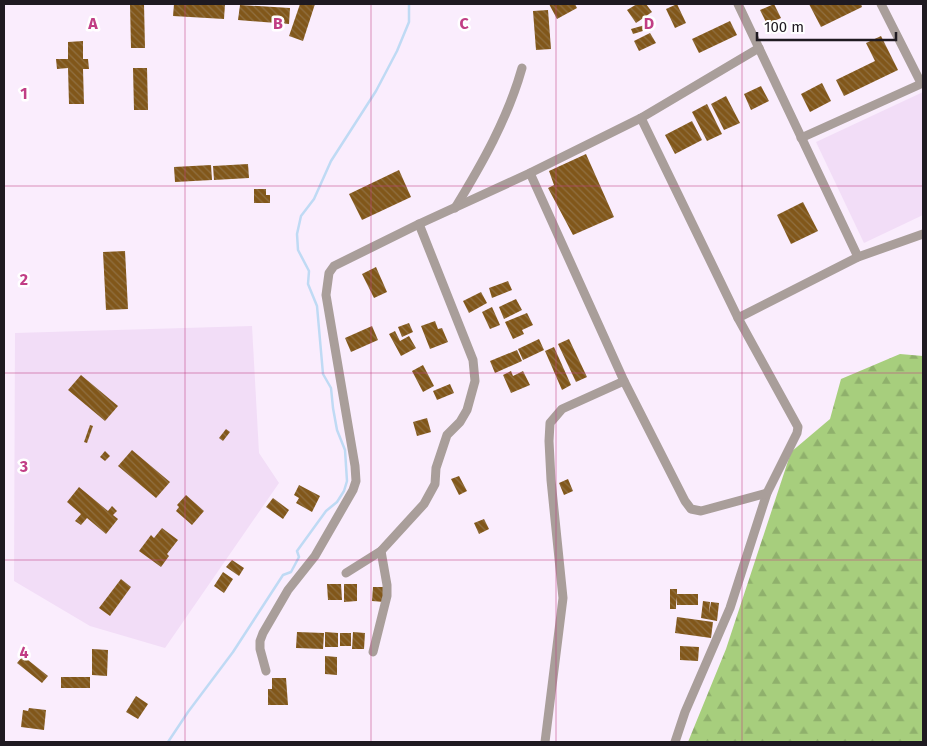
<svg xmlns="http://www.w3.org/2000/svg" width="927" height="746" viewBox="0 0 927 746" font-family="'Fira Sans',sans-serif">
	<defs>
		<pattern id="forest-firs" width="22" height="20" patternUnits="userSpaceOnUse" patternTransform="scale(1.25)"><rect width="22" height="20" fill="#a7ce7d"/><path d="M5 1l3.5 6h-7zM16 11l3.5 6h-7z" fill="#8fb06c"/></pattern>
		<pattern id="building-back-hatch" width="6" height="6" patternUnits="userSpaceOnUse" patternTransform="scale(1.25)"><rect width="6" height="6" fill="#81571a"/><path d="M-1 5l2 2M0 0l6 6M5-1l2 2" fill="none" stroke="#907042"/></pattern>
	</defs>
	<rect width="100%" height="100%" fill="#faedfd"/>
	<g fill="#f2ddf7">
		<polygon points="923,92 923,215 864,243 816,142"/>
		<polygon points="252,326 259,453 279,483 165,648 90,626 14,581 15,333"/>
	</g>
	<polygon fill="url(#forest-firs)" points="900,354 923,356 923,742 688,742 726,649 791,452 830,419 841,379"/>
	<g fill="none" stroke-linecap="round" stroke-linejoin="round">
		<polyline stroke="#bfdaf4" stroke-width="2.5" points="168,742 188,712 233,652 283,575 291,572 299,557 297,551 326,511 337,502 344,491 347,481 345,450 337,430 333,408 331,388 323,374 317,306 308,284 309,271 298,250 297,234 301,216 314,199 331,161 376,91 397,51 409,22 409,4"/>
	</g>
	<g fill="url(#building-back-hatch)">
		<polygon points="130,4 144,4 145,48 131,48"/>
		<polygon points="174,4 225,4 224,19 173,16"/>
		<polygon points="300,4 315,4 303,41 289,36"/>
		<polygon points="549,4 575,4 577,8 557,19"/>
		<polygon points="637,4 646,4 652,12 636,23 627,10"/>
		<polygon points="677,4 686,23 675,28 666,9"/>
		<polygon points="774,4 781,18 767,24 760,10"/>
		<polygon points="809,4 861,4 862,7 821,27"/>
		<polygon points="240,5 290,8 289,24 238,20"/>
		<polygon points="548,10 551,49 536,50 533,11"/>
		<polygon points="730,21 737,35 699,53 692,39"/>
		<polygon points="645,25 646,30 633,34 631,29"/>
		<polygon points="650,33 656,43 639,51 634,41"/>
		<polygon points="881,36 898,70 844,96 836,80 875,61 866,43"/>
		<polygon points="83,41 83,59 88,59 89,69 83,69 84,104 69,104 68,68 57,69 56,59 68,59 68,42"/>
		<polygon points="133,68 147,68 148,110 134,110"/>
		<polygon points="822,83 831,101 810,112 801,94"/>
		<polygon points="761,86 769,101 751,110 744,94"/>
		<polygon points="726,96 740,123 724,130 711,104"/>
		<polygon points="707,104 722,134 707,141 692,112"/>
		<polygon points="692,121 702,140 675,154 665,135"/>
		<polygon points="586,154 614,217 573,235 548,188 554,185 549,171"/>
		<polygon points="248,164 249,178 214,180 213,166"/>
		<polygon points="211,165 212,180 175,182 174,167"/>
		<polygon points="399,170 411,197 362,220 349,194"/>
		<polygon points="254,189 266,189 266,195 270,195 270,203 254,203"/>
		<polygon points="803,202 818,231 791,244 777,215"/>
		<polygon points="125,251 128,309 106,310 103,252"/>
		<polygon points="376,267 387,292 374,298 362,274"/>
		<polygon points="508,281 512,290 492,298 489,288"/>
		<polygon points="481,292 487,303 469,313 463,301"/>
		<polygon points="516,299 522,310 504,319 499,307"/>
		<polygon points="492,307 500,325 490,329 482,312"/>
		<polygon points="527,313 533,325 522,330 524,334 513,339 505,322"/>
		<polygon points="435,321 438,329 442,328 448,342 430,349 421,326"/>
		<polygon points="409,323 413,332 402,337 398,327"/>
		<polygon points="372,326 378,340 351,352 345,338"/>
		<polygon points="395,331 400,341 409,336 416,348 401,356 389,334"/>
		<polygon points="539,339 544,350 523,360 518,349"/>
		<polygon points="569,339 587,377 576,382 558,344"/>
		<polygon points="554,347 571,385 562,390 545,351"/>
		<polygon points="517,350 522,361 495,373 490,361"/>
		<polygon points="423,365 434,386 423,392 412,371"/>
		<polygon points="511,371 513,376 523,371 530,385 511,393 503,375"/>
		<polygon points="81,375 118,406 105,421 68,390"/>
		<polygon points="450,384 454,393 437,400 433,391"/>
		<polygon points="427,418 431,432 417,436 413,422"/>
		<polygon points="90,425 93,426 87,443 84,442"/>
		<polygon points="226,429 230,432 223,441 219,438"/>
		<polygon points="132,450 170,482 156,498 118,466"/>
		<polygon points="105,451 110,456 105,461 100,457"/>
		<polygon points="459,476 467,491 459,495 451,479"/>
		<polygon points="568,479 573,491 564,495 559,483"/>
		<polygon points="299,485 320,496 312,512 296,503 299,498 294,495"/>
		<polygon points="79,487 108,511 112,506 117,511 113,515 118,519 106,534 87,518 81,525 75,521 81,514 67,502"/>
		<polygon points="186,495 204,511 192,525 176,511 179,507 177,505"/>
		<polygon points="273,498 289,510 283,519 266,507"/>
		<polygon points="484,519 489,529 479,534 474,523"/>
		<polygon points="162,528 178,540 167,554 169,556 161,567 139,551 151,535 154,538"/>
		<polygon points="232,560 244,568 239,576 226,567"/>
		<polygon points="223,572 233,579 224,593 214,586"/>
		<polygon points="121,579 131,587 110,616 99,608"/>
		<polygon points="327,584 341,584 342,600 328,600"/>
		<polygon points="344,584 357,584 357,601 344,602"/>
		<polygon points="373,587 385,587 384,602 372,601"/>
		<polygon points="670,589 677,589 677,594 698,594 698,605 677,605 676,597 676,609 670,609"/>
		<polygon points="703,601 710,602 709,613 711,602 719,603 717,621 701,618"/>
		<polygon points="677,617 713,622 711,638 675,633"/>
		<polygon points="297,632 324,633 323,649 296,648"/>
		<polygon points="325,632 338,633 338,647 325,647"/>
		<polygon points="353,632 365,633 364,649 352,649"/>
		<rect x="340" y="633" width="11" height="13"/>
		<polygon points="680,646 699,647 698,661 680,660"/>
		<polygon points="92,649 108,650 107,676 92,675"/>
		<polygon points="23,656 48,676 42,683 17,663"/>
		<polygon points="325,656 337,657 337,675 325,674"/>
		<rect x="61" y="677" width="29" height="11"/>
		<polygon points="272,678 286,678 288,705 268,705 268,689 272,689"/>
		<polygon points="136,696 148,704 138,719 126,712"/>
		<polygon points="29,708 46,710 44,730 21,727 23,710 28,711"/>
	</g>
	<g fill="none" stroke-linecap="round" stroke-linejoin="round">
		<g stroke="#a99e9a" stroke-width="9">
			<polyline points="738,4 858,257"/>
			<polyline points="881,4 921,83"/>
			<polyline points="641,118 738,318 798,427 797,433 767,493 730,608 685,712 675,742"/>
			<polyline points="801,138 923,83"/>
			<polyline points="530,173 624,381 685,501 691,509 701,511 767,493"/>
			<path d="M455 208C482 164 508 118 522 68"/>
			<polyline points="738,318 858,257 923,234"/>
			<polyline points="346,573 381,551 424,504 435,484 436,468 447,435 460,422 467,410 475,381 473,360 419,224"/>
			<polyline points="373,652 387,596 387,585 381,551"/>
			<polyline points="266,671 260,649 260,641 263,633 288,590 315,556 353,490 356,481 355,466 326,295 329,273 334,266 419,224 530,173 641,118 759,48"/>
			<polyline points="545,742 563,598 551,480 549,441 550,423 562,409 624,381"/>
		</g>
	</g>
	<path fill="none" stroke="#c13e85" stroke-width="1" stroke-opacity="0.55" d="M185 4V742M371 4V742M556 4V742M742 4V742M4 186H923M4 373H923M4 560H923"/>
	<g font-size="16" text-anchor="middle" font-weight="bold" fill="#c13e85" stroke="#fff" stroke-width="5" stroke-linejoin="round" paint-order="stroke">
		<text x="93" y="29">A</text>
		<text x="278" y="29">B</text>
		<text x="464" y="29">C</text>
		<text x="649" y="29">D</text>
		<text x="24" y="99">1</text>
		<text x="24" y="285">2</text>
		<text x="24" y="472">3</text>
		<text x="24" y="658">4</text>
	</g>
	<rect width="927" height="746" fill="none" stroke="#1f1a21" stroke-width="10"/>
	<path d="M757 32v8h139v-8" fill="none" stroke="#1f1a21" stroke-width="2.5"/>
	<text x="764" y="32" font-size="15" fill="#1f1a21" stroke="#ffffff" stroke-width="4" paint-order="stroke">100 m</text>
</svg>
